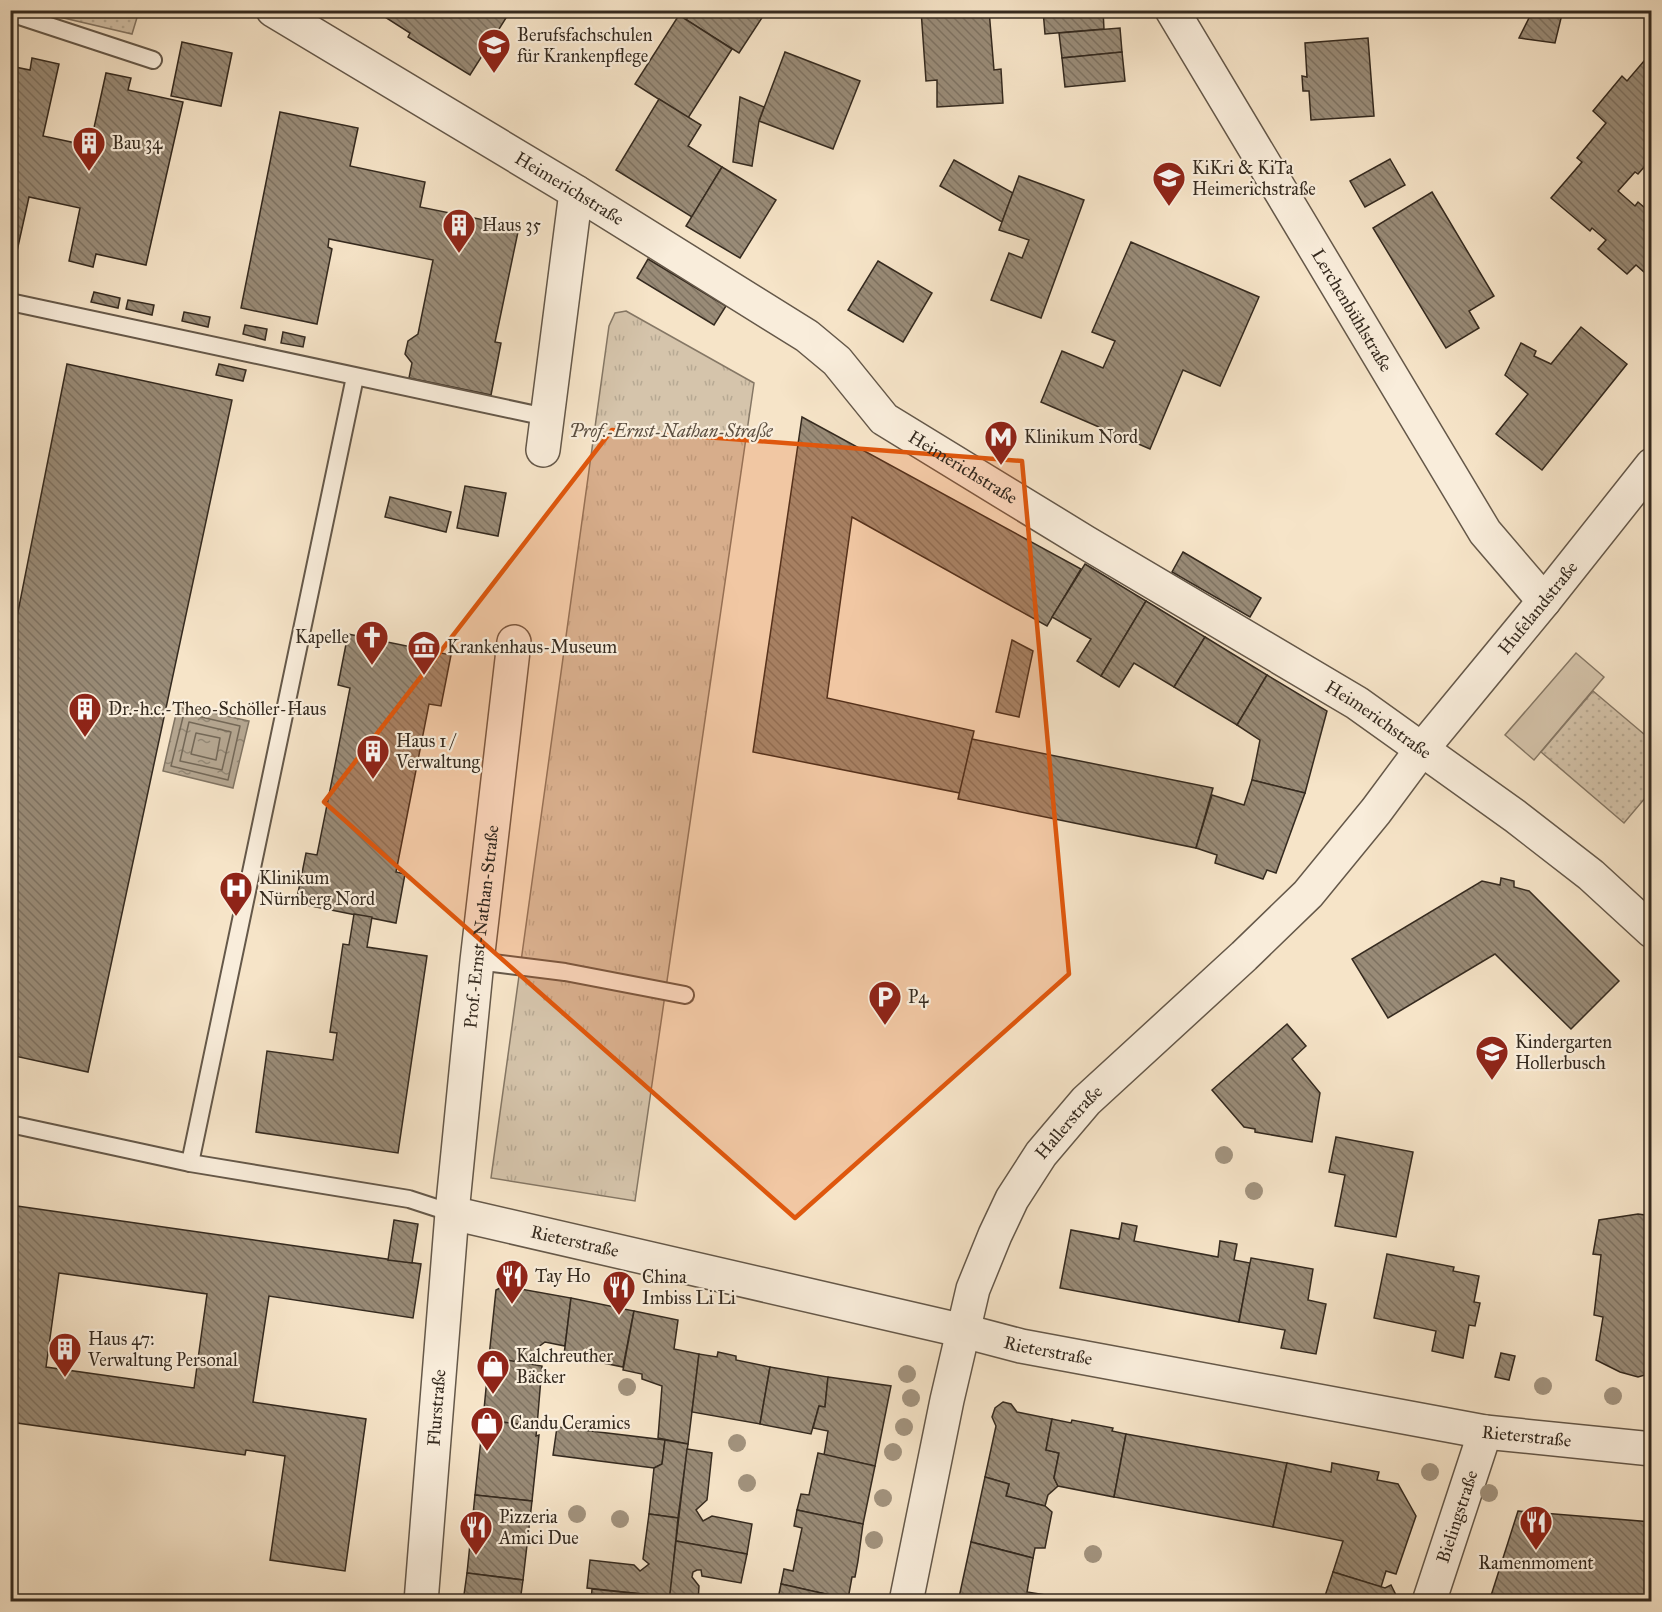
<svg xmlns="http://www.w3.org/2000/svg" width="1662" height="1612" viewBox="0 0 1662 1612" font-family="'IM FELL Great Primer',serif">
	<defs>
		<pattern id="park-tufts" width="24" height="20" patternUnits="userSpaceOnUse" patternTransform="scale(1.5)"><rect width="24" height="20" fill="#d5c4ab"/><path d="M3 7l-1-3M5 7V3M7 7l1-3M15 17l-1-3M17 17v-4M19 17l1-3" fill="none" stroke="#b7a993"/></pattern>
		<pattern id="garden-dots" width="8" height="8" patternUnits="userSpaceOnUse" patternTransform="scale(1.5)"><rect width="8" height="8" fill="#d5c4ab"/><path d="M2 2h.1M6 6h.1" fill="none" stroke="#b7a993" stroke-width="1.8" stroke-linecap="round"/></pattern>
		<pattern id="water-ripples" width="26" height="14" patternUnits="userSpaceOnUse" patternTransform="scale(1.5)"><rect width="26" height="14" fill="#b4a58f"/><path d="M2 4q2-2 4 0t4 0M15 11q2-2 4 0t4 0" fill="none" stroke="#938774"/></pattern>
		<pattern id="building-back-hatch" width="6" height="6" patternUnits="userSpaceOnUse" patternTransform="scale(1.5)"><rect width="6" height="6" fill="#998b77"/><path d="M-1 5l2 2M0 0l6 6M5-1l2 2" fill="none" stroke="#7e7261"/></pattern>
	</defs>
	<rect width="100%" height="100%" fill="#f6e4c8"/>
	<filter id="stains"><feTurbulence type="fractalNoise" baseFrequency=".00333" numOctaves="4"/><feColorMatrix values="0 0 0 0 .2 0 0 0 0 .09 0 0 0 0 .02 0 0 0 .5 -.17"/></filter>
	<radialGradient id="worn" r=".72"><stop offset=".6" stop-color="#630" stop-opacity="0"/><stop offset="1" stop-color="#630" stop-opacity=".3"/></radialGradient>
	<polygon fill="#d5c4ab" stroke="#857765" stroke-width="1.5" points="1576,653 1604,677 1534,760 1505,735"/>
	<polygon fill="url(#park-tufts)" stroke="#857765" stroke-width="1.5" points="626,311 754,383 635,1201 491,1178 609,326 615,313"/>
	<g fill="url(#garden-dots)" stroke="#857765" stroke-width="1.5">
		<polygon points="34,11 139,11 132,34"/>
		<polygon points="1593,691 1651,740 1651,791 1624,823 1541,752"/>
	</g>
	<polygon fill="url(#water-ripples)" stroke="#817462" stroke-width="1.5" points="178,705 249,721 233,788 163,771"/>
	<g fill="none" stroke-linecap="round" stroke-linejoin="round">
		<g stroke="#746857" stroke-width="1.5">
			<polygon points="184,713 240,726 228,780 171,766"/>
			<polygon points="189,722 231,732 222,770 180,761"/>
			<polygon points="196,733 220,738 216,760 191,754"/>
		</g>
	</g>
	<g fill="url(#building-back-hatch)" stroke="#352a1f" stroke-width="1.5" fill-rule="evenodd">
		<polygon points="374,10 511,10 470,75 408,37 410,33"/>
		<polygon points="692,10 767,10 739,53 686,20"/>
		<polygon points="921,10 989,10 994,70 1001,69 1003,103 937,107 937,80 926,81"/>
		<polygon points="1043,10 1103,10 1104,29 1045,34"/>
		<polygon points="1343,10 1365,10 1361,17"/>
		<polygon points="1533,10 1563,10 1555,43 1519,38"/>
		<polygon points="679,15 732,49 688,118 635,84"/>
		<polygon points="1120,28 1122,52 1062,58 1059,33"/>
		<polygon points="1368,38 1374,116 1311,120 1309,91 1303,91 1302,76 1307,77 1305,43"/>
		<polygon points="182,42 232,53 221,106 171,96"/>
		<polygon points="785,52 860,81 833,149 759,121"/>
		<polygon points="1122,52 1125,81 1065,87 1062,58"/>
		<polygon points="32,58 59,64 43,136 90,146 106,73 131,78 128,90 183,102 146,265 96,254 93,267 69,261 80,208 29,197 17,251 10,249 10,66 30,70"/>
		<polygon points="1644,61 1652,67 1652,158 1638,174 1635,172 1618,191 1635,206 1638,202 1652,214 1652,279 1636,265 1627,274 1598,249 1606,240 1592,228 1590,231 1551,198 1582,162 1577,158 1606,123 1593,111 1622,76 1627,81"/>
		<polygon points="740,97 764,107 759,121 752,166 733,162"/>
		<polygon points="659,99 701,125 688,146 722,167 692,217 616,170"/>
		<polygon points="280,112 358,128 350,166 425,182 420,207 519,227 495,342 501,343 491,395 409,378 412,363 405,354 408,341 418,334 433,260 329,239 328,247 332,249 317,324 241,308"/>
		<polygon points="1390,159 1405,185 1365,207 1350,181"/>
		<polygon points="954,160 1013,193 1002,222 940,186"/>
		<polygon points="722,167 776,200 740,258 686,226"/>
		<polygon points="1019,176 1084,200 1041,318 991,300 1009,253 1022,258 1029,240 999,230"/>
		<polygon points="1432,192 1494,296 1469,311 1479,328 1446,348 1373,228"/>
		<polygon points="1131,242 1259,297 1220,386 1183,370 1150,449 1041,402 1062,351 1103,368 1115,341 1092,332"/>
		<polygon points="648,259 726,306 714,325 637,278"/>
		<polygon points="878,261 932,293 903,342 848,310"/>
		<polygon points="94,292 120,298 118,308 91,302"/>
		<polygon points="128,300 154,305 152,315 126,309"/>
		<polygon points="184,312 210,317 208,327 182,321"/>
		<polygon points="245,325 267,329 265,340 243,334"/>
		<polygon points="1581,327 1627,364 1542,470 1496,434 1528,394 1505,375 1521,343 1536,351 1534,356 1551,364"/>
		<polygon points="283,332 305,337 303,347 281,343"/>
		<polygon points="67,364 232,400 88,1072 10,1055 10,632 14,632"/>
		<polygon points="219,364 246,370 243,381 216,375"/>
		<polygon points="802,417 1081,569 1047,626 852,517 827,698 974,731 960,793 753,752"/>
		<polygon points="465,486 506,493 498,536 457,528"/>
		<polygon points="390,497 451,512 446,532 385,517"/>
		<polygon points="1183,552 1261,598 1250,617 1172,572"/>
		<polygon points="1085,564 1146,601 1101,676 1077,661 1091,639 1052,617"/>
		<polygon points="1146,601 1205,637 1174,687 1134,663 1119,687 1101,676"/>
		<polygon points="348,634 451,655 441,706 429,704 396,872 405,874 396,923 296,903 306,853 317,855 334,770 350,688 338,685"/>
		<polygon points="1205,637 1267,675 1237,725 1174,687"/>
		<polygon points="1012,640 1033,651 1019,717 996,712"/>
		<polygon points="1267,675 1327,711 1305,793 1252,780 1260,740 1237,725"/>
		<polygon points="972,739 1213,788 1196,848 958,799"/>
		<polygon points="1252,780 1305,793 1276,873 1267,870 1263,879 1215,863 1217,855 1196,848 1212,795 1244,805"/>
		<polygon points="1501,878 1514,881 1514,887 1529,891 1619,981 1571,1029 1495,954 1388,1018 1352,959 1482,881 1500,885"/>
		<polygon points="354,914 372,917 367,947 427,956 398,1153 256,1132 267,1051 333,1060 337,1033 330,1032 343,944 349,945"/>
		<polygon points="1287,1024 1306,1046 1292,1059 1320,1093 1312,1142 1255,1132 1255,1129 1244,1127 1212,1090"/>
		<polygon points="1336,1137 1413,1152 1396,1237 1335,1226 1345,1175 1329,1172"/>
		<path d="M10 1205 421 1264 413 1318 269 1296 253 1402 366 1419 345 1571 270 1560 285 1456 246 1450 245 1455 10 1422ZM59 1273 207 1294 194 1388 46 1367Z"/>
		<polygon points="1638,1214 1652,1216 1652,1373 1638,1377 1620,1372 1596,1360 1603,1317 1594,1315 1601,1255 1593,1254 1599,1220"/>
		<polygon points="394,1220 418,1224 412,1263 388,1260"/>
		<polygon points="1122,1223 1137,1226 1134,1241 1218,1257 1220,1241 1237,1244 1234,1260 1250,1263 1239,1322 1060,1288 1071,1230 1119,1239"/>
		<polygon points="1387,1254 1454,1267 1453,1271 1479,1276 1474,1302 1480,1303 1475,1326 1469,1325 1463,1358 1432,1351 1436,1331 1374,1318"/>
		<polygon points="1251,1258 1313,1269 1308,1300 1326,1304 1316,1354 1281,1348 1285,1330 1239,1322"/>
		<polygon points="504,1286 571,1298 565,1346 545,1342 537,1348 535,1366 489,1357 496,1290"/>
		<polygon points="571,1298 634,1311 623,1367 564,1355"/>
		<polygon points="634,1311 678,1320 674,1349 699,1354 688,1444 658,1438 662,1386 642,1379 642,1374 623,1370"/>
		<polygon points="718,1352 736,1356 736,1360 770,1367 760,1424 692,1412 699,1354 717,1357"/>
		<polygon points="1501,1353 1515,1356 1509,1380 1495,1377"/>
		<polygon points="489,1357 542,1366 537,1426 483,1420"/>
		<polygon points="770,1367 828,1377 825,1407 819,1406 811,1434 760,1424"/>
		<polygon points="828,1377 891,1386 875,1466 824,1455 828,1431 813,1428 819,1406 825,1407"/>
		<polygon points="1003,1402 1011,1404 1017,1412 1052,1419 1046,1450 1059,1453 1054,1478 1058,1486 1048,1495 1045,1506 1006,1496 1009,1484 985,1477 996,1426 992,1417 995,1408"/>
		<polygon points="1052,1419 1071,1423 1072,1420 1113,1428 1112,1431 1126,1434 1114,1497 1058,1486 1054,1478 1059,1453 1046,1450"/>
		<polygon points="483,1420 537,1426 536,1436 539,1435 532,1501 475,1495"/>
		<polygon points="557,1427 665,1440 662,1464 654,1468 553,1455"/>
		<polygon points="1126,1434 1287,1463 1273,1527 1114,1497"/>
		<polygon points="665,1440 688,1444 678,1518 649,1514 654,1468 662,1464"/>
		<polygon points="687,1449 712,1453 707,1500 696,1510 703,1521 712,1516 752,1524 747,1554 676,1541"/>
		<polygon points="818,1453 875,1466 863,1524 797,1510 801,1494 809,1495"/>
		<polygon points="1287,1463 1331,1472 1332,1463 1379,1472 1377,1480 1398,1484 1416,1516 1396,1574 1386,1571 1381,1587 1333,1572 1343,1541 1273,1527"/>
		<polygon points="985,1477 1009,1484 1006,1496 1045,1506 1052,1512 1045,1548 1035,1548 1033,1558 971,1542"/>
		<polygon points="475,1495 532,1501 523,1580 467,1573"/>
		<polygon points="797,1510 863,1524 858,1561 855,1577 852,1577 848,1599 781,1584 784,1569 793,1571 802,1528 794,1526"/>
		<polygon points="1518,1511 1652,1522 1652,1597 1624,1595 1602,1602 1489,1602"/>
		<polygon points="649,1514 678,1518 670,1597 587,1588 590,1560 634,1565 640,1571 649,1564 643,1559"/>
		<polygon points="676,1541 747,1554 741,1583 702,1576 701,1570 697,1570 693,1572 692,1577 699,1586 698,1602 669,1602"/>
		<polygon points="971,1542 1033,1558 1027,1592 1058,1597 1060,1602 958,1602"/>
		<polygon points="1333,1572 1385,1588 1391,1585 1397,1597 1391,1602 1323,1602"/>
		<polygon points="467,1573 523,1580 520,1602 463,1602"/>
		<polygon points="781,1584 848,1599 848,1602 786,1602 778,1599"/>
		<polygon points="592,1589 670,1597 669,1602 591,1602"/>
	</g>
	<g fill="none" stroke-linecap="round" stroke-linejoin="round">
		<defs>
			<g id="lane">
				<polyline points="10,13 153,60"/>
				<polyline points="10,302 546,417"/>
				<polyline points="477,961 565,972 685,995"/>
				<polyline points="10,1124 190,1163 409,1199 452,1213"/>
				<polyline points="190,1163 355,377"/>
			</g>
			<g id="street">
				<path id="s1" d="M273 10 576 192 807 336 837 361 884 419 1085 542 1357 703 1515 816 1591 875 1652 931"/>
				<path id="s2" d="M1172 10 1485 532 1544 601"/>
				<polyline points="543,450 576,192"/>
				<path id="s3" d="M452 1213 964 1331 1021 1346 1485 1432 1652 1449"/>
				<path id="s4" d="M421 1602 452 1213 477 961 514 642"/>
				<path id="s5" d="M906 1602 947 1400 973 1289 995 1235 1012 1199 1041 1154 1086 1101 1244 956 1308 894 1376 811 1422 749 1544 601 1652 465"/>
				<path id="s6" d="M1429 1602 1485 1432"/>
			</g>
		</defs>
		<use href="#lane" stroke="#655849" stroke-width="20"/>
		<use href="#street" stroke="#655849" stroke-width="36"/>
		<use href="#lane" stroke="#f9eddb" stroke-width="16"/>
		<use href="#street" stroke="#f9eddb" stroke-width="33"/>
	</g>
	<g fill="#a2937e">
		<circle cx="1224" cy="1155" r="9"/>
		<circle cx="1254" cy="1191" r="9"/>
		<circle cx="907" cy="1374" r="9"/>
		<circle cx="1543" cy="1386" r="9"/>
		<circle cx="627" cy="1387" r="9"/>
		<circle cx="1613" cy="1396" r="9"/>
		<circle cx="911" cy="1398" r="9"/>
		<circle cx="904" cy="1427" r="9"/>
		<circle cx="737" cy="1443" r="9"/>
		<circle cx="893" cy="1452" r="9"/>
		<circle cx="1430" cy="1472" r="9"/>
		<circle cx="747" cy="1483" r="9"/>
		<circle cx="1489" cy="1493" r="9"/>
		<circle cx="883" cy="1498" r="9"/>
		<circle cx="577" cy="1514" r="9"/>
		<circle cx="620" cy="1519" r="9"/>
		<circle cx="874" cy="1540" r="9"/>
		<circle cx="1093" cy="1554" r="9"/>
	</g>
	<path fill="#df570d" fill-opacity="0.2" stroke="#df570d" stroke-width="4.5" stroke-linejoin="round" d="M612 430 1022 461 1069 974 795 1218 324 802Z"/>
	<defs>
		<symbol id="school-pin" viewBox="-11 -11 22 30"><path d="M0 17L-7.5 6A9.5 9.5 0 1 1 7.5 6Z" fill="#8f2418" stroke="#f9eddb"/><path d="M0-5L7-2L0 1L-7-2ZM-4 1L0 2.5L4 1V4Q0 6-4 4Z" fill="#fff"/></symbol>
		<symbol id="building-pin" viewBox="-11 -11 22 30"><path d="M0 17L-7.5 6A9.5 9.5 0 1 1 7.5 6Z" fill="#8f2418" stroke="#f9eddb"/><path d="M-4-6H4V6H1V3H-1V6H-4ZM-2.5-4.3h1.7v1.8h-1.7ZM.8-4.3h1.7v1.8H.8ZM-2.5-1h1.7V.8h-1.7ZM.8-1h1.7V.8H.8Z" fill="#fff"/></symbol>
		<symbol id="metro-pin" viewBox="-11 -11 22 30"><path d="M0 17L-7.5 6A9.5 9.5 0 1 1 7.5 6Z" fill="#8f2418" stroke="#f9eddb"/><path d="M-5.5 5V-5H-3L0 0L3-5H5.5V5H3V-.5L0 4L-3-.5V5Z" fill="#fff"/></symbol>
		<symbol id="church-pin" viewBox="-11 -11 22 30"><path d="M0 17L-7.5 6A9.5 9.5 0 1 1 7.5 6Z" fill="#8f2418" stroke="#f9eddb"/><path d="M-1.2-6h2.4v3.5h3.3v2.4h-3.3V6h-2.4V-.1h-3.3v-2.4h3.3Z" fill="#fff"/></symbol>
		<symbol id="museum-pin" viewBox="-11 -11 22 30"><path d="M0 17L-7.5 6A9.5 9.5 0 1 1 7.5 6Z" fill="#8f2418" stroke="#f9eddb"/><path d="M0-6L6-3V-2H-6V-3ZM-5-1h2V3h-2ZM-1-1h2V3h-2ZM3-1h2V3H3ZM-6 4H6V6H-6Z" fill="#fff"/></symbol>
		<symbol id="hospital-pin" viewBox="-11 -11 22 30"><path d="M0 17L-7.5 6A9.5 9.5 0 1 1 7.5 6Z" fill="#8f2418" stroke="#f9eddb"/><path d="M-5-5h3v3.5h4V-5h3V5h-3V1.5h-4V5h-3Z" fill="#fff"/></symbol>
		<symbol id="parking-pin" viewBox="-11 -11 22 30"><path d="M0 17L-7.5 6A9.5 9.5 0 1 1 7.5 6Z" fill="#8f2418" stroke="#f9eddb"/><path d="M-3.5-5.5H1a3.5 3.5 0 0 1 0 7H-1V5.5H-3.5ZM-1-3.4V-.6H.8a1.4 1.4 0 0 0 0-2.8Z" fill="#fff"/></symbol>
		<symbol id="restaurant-pin" viewBox="-11 -11 22 30"><path d="M0 17L-7.5 6A9.5 9.5 0 1 1 7.5 6Z" fill="#8f2418" stroke="#f9eddb"/><path d="M-5-6h1v4h1v-4h1v4h1v-4h1v5L-1.5 .5V6h-2V.5L-5-1ZM5-6V6H3V1.5H1.5Q1.5-4 5-6Z" fill="#fff"/></symbol>
		<symbol id="shop-pin" viewBox="-11 -11 22 30"><path d="M0 17L-7.5 6A9.5 9.5 0 1 1 7.5 6Z" fill="#8f2418" stroke="#f9eddb"/><path d="M-5-2.5h2.3a2.7 3.5 0 0 1 5.4 0H5L5.5 6h-11ZM-1.5-2.5h3a1.5 2.3 0 0 0-3 0Z" fill="#fff"/></symbol>
	</defs>
	<g fill-rule="evenodd">
		<use href="#school-pin" x="475" y="26" width="38" height="52"/>
		<use href="#building-pin" x="70" y="124" width="38" height="52"/>
		<use href="#school-pin" x="1150" y="159" width="38" height="52"/>
		<use href="#building-pin" x="440" y="206" width="38" height="52"/>
		<use href="#metro-pin" x="982" y="418" width="38" height="52"/>
		<use href="#church-pin" x="353" y="618" width="38" height="52"/>
		<use href="#museum-pin" x="405" y="628" width="38" height="52"/>
		<use href="#building-pin" x="66" y="690" width="38" height="52"/>
		<use href="#building-pin" x="354" y="732" width="38" height="52"/>
		<use href="#hospital-pin" x="217" y="869" width="38" height="52"/>
		<use href="#parking-pin" x="866" y="978" width="38" height="52"/>
		<use href="#school-pin" x="1473" y="1033" width="38" height="52"/>
		<use href="#restaurant-pin" x="493" y="1257" width="38" height="52"/>
		<use href="#restaurant-pin" x="600" y="1268" width="38" height="52"/>
		<use href="#building-pin" x="46" y="1330" width="38" height="52"/>
		<use href="#shop-pin" x="474" y="1347" width="38" height="52"/>
		<use href="#shop-pin" x="468" y="1404" width="38" height="52"/>
		<use href="#restaurant-pin" x="1517" y="1503" width="38" height="52"/>
		<use href="#restaurant-pin" x="457" y="1508" width="38" height="52"/>
	</g>
	<g text-anchor="middle" stroke-width="4.5" stroke-linejoin="round" paint-order="stroke">
		<g font-size="18" fill="#352a1f" stroke="#f9eddb" text-anchor="start">
			<text x="517" y="41">Berufsfachschulen<tspan x="517" dy="21">für Krankenpflege</tspan></text>
			<text x="112" y="149">Bau 34</text>
			<text x="1192" y="174">KiKri &amp; KiTa<tspan x="1192" dy="21">Heimerichstraße</tspan></text>
			<text x="482" y="231">Haus 35</text>
			<text x="1024" y="443">Klinikum Nord</text>
			<text x="349" y="643" text-anchor="end">Kapelle</text>
			<text x="447" y="653">Krankenhaus-Museum</text>
			<text x="108" y="715">Dr.-h.c.-Theo-Schöller-Haus</text>
			<text x="396" y="747">Haus 1 /<tspan x="396" dy="21">Verwaltung</tspan></text>
			<text x="259" y="884">Klinikum<tspan x="259" dy="21">Nürnberg Nord</tspan></text>
			<text x="908" y="1003">P4</text>
			<text x="1515" y="1048">Kindergarten<tspan x="1515" dy="21">Hollerbusch</tspan></text>
			<text x="535" y="1282">Tay Ho</text>
			<text x="642" y="1283">China<tspan x="642" dy="21">Imbiss Li Li</tspan></text>
			<text x="88" y="1345">Haus 47:<tspan x="88" dy="21">Verwaltung Personal</tspan></text>
			<text x="516" y="1362">Kalchreuther<tspan x="516" dy="21">Bäcker</tspan></text>
			<text x="510" y="1429">Candu Ceramics</text>
			<text x="499" y="1523">Pizzeria<tspan x="499" dy="21">Amici Due</tspan></text>
			<text x="1536" y="1569" text-anchor="middle">Ramenmoment</text>
		</g>
		<g font-size="18" fill="#352a1f" stroke="#f9eddb">
			<text dy="6" stroke="none"><textPath href="#s1" startOffset="346">Heimerichstraße</textPath></text>
			<text dy="6" stroke="none"><textPath href="#s2" startOffset="350">Lerchenbühlstraße</textPath></text>
			<text dy="6" stroke="none"><textPath href="#s1" startOffset="832">Heimerichstraße</textPath></text>
			<text dy="6" stroke="none"><textPath href="#s5" startOffset="1212">Hufelandstraße</textPath></text>
			<text dy="6" stroke="none"><textPath href="#s1" startOffset="1318">Heimerichstraße</textPath></text>
			<text dy="6" stroke="none"><textPath href="#s4" startOffset="678">Prof.-Ernst-Nathan-Straße</textPath></text>
			<text dy="6" stroke="none"><textPath href="#s5" startOffset="514">Hallerstraße</textPath></text>
			<text dy="6" stroke="none"><textPath href="#s3" startOffset="126">Rieterstraße</textPath></text>
			<text dy="6" stroke="none"><textPath href="#s3" startOffset="612">Rieterstraße</textPath></text>
			<text dy="6" stroke="none"><textPath href="#s4" startOffset="195">Flurstraße</textPath></text>
			<text dy="6" stroke="none"><textPath href="#s3" startOffset="1098">Rieterstraße</textPath></text>
			<text dy="6" stroke="none"><textPath href="#s6" startOffset="90">Bielingstraße</textPath></text>
		</g>
		<g font-size="18" font-style="italic" fill="#5d5042" stroke="#f9eddb">
			<text x="671" y="437">Prof.-Ernst-Nathan-Straße</text>
		</g>
	</g>
	<rect width="1662" height="1612" fill="none" stroke="#f6e4c8" stroke-width="36"/>
	<rect x="12" y="12" width="1638" height="1588" fill="none" stroke="#352a1f" stroke-width="3"/>
	<rect x="18" y="18" width="1626" height="1576" fill="none" stroke="#352a1f" stroke-width="1.5"/>
	<rect width="100%" height="100%" filter="url(#stains)"/>
	<rect width="100%" height="100%" fill="url(#worn)"/>
</svg>
